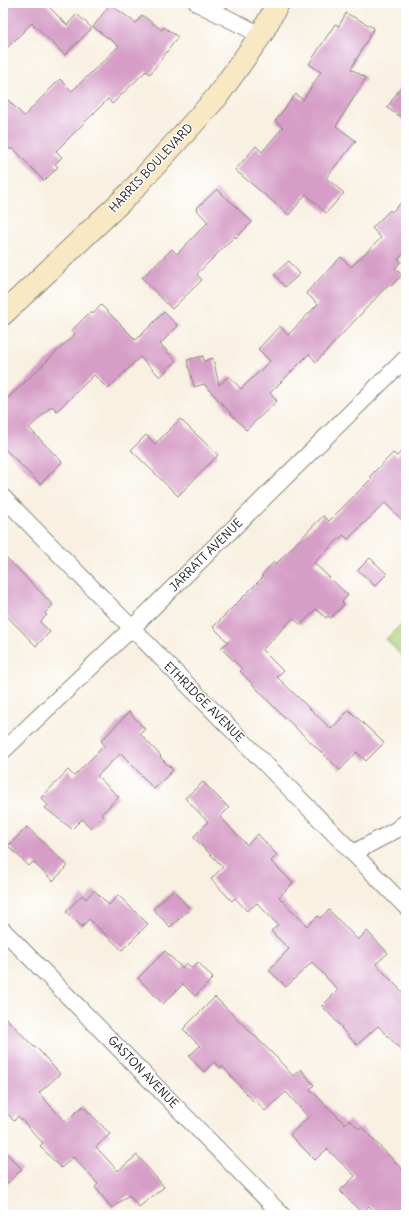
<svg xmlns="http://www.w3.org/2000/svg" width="409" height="1218" viewBox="0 0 409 1218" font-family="Delius,sans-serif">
	<rect width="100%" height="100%" fill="#fff"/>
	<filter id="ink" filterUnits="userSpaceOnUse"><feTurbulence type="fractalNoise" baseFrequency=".025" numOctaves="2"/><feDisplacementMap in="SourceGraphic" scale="8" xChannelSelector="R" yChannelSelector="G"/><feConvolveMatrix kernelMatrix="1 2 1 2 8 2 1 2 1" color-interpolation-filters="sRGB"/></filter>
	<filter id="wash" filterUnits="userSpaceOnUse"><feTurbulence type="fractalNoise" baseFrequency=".012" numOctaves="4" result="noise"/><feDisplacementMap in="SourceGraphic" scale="16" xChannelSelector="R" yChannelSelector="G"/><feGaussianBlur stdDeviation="0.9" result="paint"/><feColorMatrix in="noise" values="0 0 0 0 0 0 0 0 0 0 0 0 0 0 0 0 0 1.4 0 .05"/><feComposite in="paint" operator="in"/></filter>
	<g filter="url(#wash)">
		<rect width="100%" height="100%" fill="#f8f0e1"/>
		<polygon fill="#aed47d" stroke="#65784c" points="406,620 406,660 386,639"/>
		<g id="blocks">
			<g fill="#d69ec7">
				<polygon points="3,3 45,3 67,25 77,14 92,28 65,55 32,23 3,52"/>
				<polygon points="110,4 136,23 142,15 162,30 164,27 178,37 150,74 146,71 112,104 108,99 56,151 62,157 55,164 58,167 44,181 13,148 11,150 3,142 3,95 24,116 60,79 72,91 119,46 93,27"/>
				<polygon points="346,13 374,28 351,69 366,78 336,126 356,141 326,178 344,193 326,213 306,194 289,215 235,170 256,146 262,152 283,127 275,121 296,94 303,100 321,72 309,64 335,24 339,26"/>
				<polygon points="406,79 406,120 387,108"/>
				<polygon points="217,189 252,222 236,238 235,236 197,274 202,280 172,309 142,278 172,249 177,254 208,222 196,209"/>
				<polygon points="406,198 406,252 398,259 401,262 395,268 402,275 391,286 389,284 316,362 309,354 270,393 277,401 246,430 204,384 194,387 187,360 203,356 204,361 213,358 219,385 229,376 241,389 270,361 258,349 280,326 288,335 318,304 306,293 341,257 351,267 381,238 372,228 390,210 392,212"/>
				<polygon points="289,261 300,274 285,287 274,274"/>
				<polygon points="101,305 136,340 164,312 178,326 160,344 176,361 160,377 140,357 108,389 94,375 57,411 52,406 29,428 62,462 40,484 3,447 3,403 75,334 71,331 91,311 93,314"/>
				<polygon points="180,419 218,455 178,496 131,450 146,435 155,444"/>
				<polygon points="406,447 406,524 385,503 348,539 343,535 314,563 348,595 342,602 344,604 331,618 328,616 326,618 316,609 301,625 293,618 262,650 283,671 277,677 331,729 349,710 384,743 366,761 357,752 340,770 277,710 240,671 242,669 221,648 228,642 213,627 263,577 261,576 274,562 276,564 323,516 329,521 372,478 370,476 393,453 397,456"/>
				<polygon points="3,554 53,605 45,613 47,615 40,622 50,632 36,646 3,612"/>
				<polygon points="370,558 387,574 375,586 358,570"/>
				<polygon points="129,712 145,729 140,734 161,756 160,757 173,770 154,789 121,753 97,776 119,797 101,814 103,816 91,828 82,819 72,829 45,808 48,805 41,798 68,770 74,776 105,745 101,741"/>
				<polygon points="203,782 229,808 220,817 247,845 258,834 277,855 271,861 293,883 279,897 307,926 318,916 320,918 329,910 358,940 367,931 388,953 376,964 406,996 406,1055 378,1026 357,1045 341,1028 342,1027 322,1006 338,990 312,962 286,987 269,970 289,949 271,931 278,925 257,903 247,911 235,898 232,901 211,879 223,867 193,837 208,822 185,798"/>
				<polygon points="27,827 68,866 53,881 33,862 29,866 8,846"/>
				<polygon points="94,890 109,905 118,895 148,924 122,950 89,919 82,927 66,912 82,895 86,899"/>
				<polygon points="173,890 190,909 170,927 153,909"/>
				<polygon points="165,951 182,968 186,963 192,968 198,962 213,978 195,996 183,984 163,1004 138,978"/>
				<polygon points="215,997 276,1057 293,1076 301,1069 314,1085 310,1089 345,1124 349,1120 359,1129 361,1127 406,1173 406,1206 397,1215 378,1215 369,1206 362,1213 340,1191 355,1176 327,1149 315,1160 290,1135 308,1117 286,1092 265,1111 256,1101 254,1102 222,1066 221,1068 214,1062 204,1072 189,1056 200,1046 183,1029"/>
				<polygon points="3,1015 35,1048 36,1047 60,1074 39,1093 65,1122 83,1106 110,1134 96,1147 118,1171 137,1155 164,1187 139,1207 129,1195 112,1208 95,1187 98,1184 73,1157 61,1168 40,1146 43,1143 18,1116 14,1121 3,1109"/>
				<polygon points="3,1150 22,1169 3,1188"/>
			</g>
		</g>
	</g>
	<g filter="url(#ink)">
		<use href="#blocks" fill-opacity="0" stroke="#8a867e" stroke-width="1"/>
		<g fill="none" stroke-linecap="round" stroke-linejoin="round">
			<defs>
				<g id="street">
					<polyline points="197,3 261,35"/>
					<polyline points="3,497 406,907"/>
					<polyline points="3,751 132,628 406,358"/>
					<polyline points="353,853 396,830 406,822"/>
					<polyline points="3,930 282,1215"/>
				</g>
				<polyline id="secondary" points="3,314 129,194 216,98 261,35 278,3"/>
			</defs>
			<use href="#street" stroke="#8a867e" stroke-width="18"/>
			<use href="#secondary" stroke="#8a867e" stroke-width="24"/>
			<use href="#street" stroke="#fff" stroke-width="16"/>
			<use href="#secondary" stroke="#f8e8c3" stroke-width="22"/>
		</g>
	</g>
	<g text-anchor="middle" stroke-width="3" stroke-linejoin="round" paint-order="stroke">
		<g font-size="12" fill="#1c1c1c" stroke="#fff">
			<text transform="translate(151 168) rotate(-47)" y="4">HARRIS BOULEVARD</text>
			<text transform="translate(206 555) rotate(-45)" y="4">JARRATT AVENUE</text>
			<text transform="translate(204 702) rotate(45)" y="4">ETHRIDGE AVENUE</text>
			<text transform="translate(143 1072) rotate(46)" y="4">GASTON AVENUE</text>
		</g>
	</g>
	<rect width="409" height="1218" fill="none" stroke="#fff" stroke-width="16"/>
</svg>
